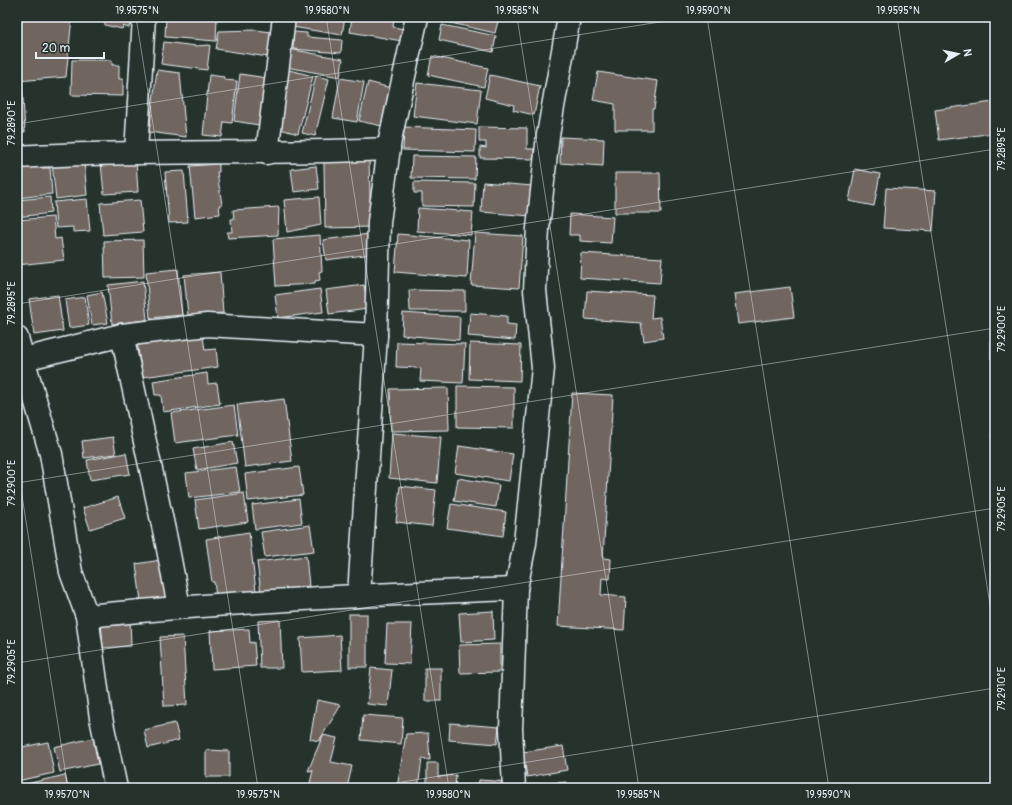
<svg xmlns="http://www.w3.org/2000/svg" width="1012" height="805" viewBox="0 0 1012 805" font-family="Pangolin,sans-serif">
	<rect width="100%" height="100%" fill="#26332d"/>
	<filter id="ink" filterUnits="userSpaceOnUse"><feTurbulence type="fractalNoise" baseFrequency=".025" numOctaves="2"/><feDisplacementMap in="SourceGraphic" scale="8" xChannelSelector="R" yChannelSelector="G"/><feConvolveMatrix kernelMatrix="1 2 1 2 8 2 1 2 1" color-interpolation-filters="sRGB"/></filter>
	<g filter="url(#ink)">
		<g fill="#71655e" stroke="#e8f1f8">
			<polygon points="17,17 72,17 66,77 17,81"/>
			<polygon points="90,17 131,17 129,28 123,26 122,29 105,25 104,19 89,21"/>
			<polygon points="166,17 217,17 216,41 165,37"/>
			<polygon points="294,17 345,17 342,35 292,27"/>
			<polygon points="352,17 394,17 393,27 404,29 402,41 350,32"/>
			<polygon points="442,17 499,17 495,33 442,21"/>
			<polygon points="442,25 496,36 493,52 439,40"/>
			<polygon points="256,30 271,32 268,57 216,49 219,31"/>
			<polygon points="294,32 307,33 307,37 342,40 341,53 293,49"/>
			<polygon points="164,42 196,46 210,45 207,70 161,64"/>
			<polygon points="289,49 343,59 340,77 286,67"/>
			<polygon points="432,56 488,68 484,87 428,75"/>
			<polygon points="72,60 112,60 112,65 119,65 119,79 123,79 123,96 71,95"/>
			<polygon points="157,70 180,73 186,137 149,132"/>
			<polygon points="289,70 313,76 298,134 273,127"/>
			<polygon points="598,72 658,81 654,109 652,109 652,130 615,130 615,104 593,100"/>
			<polygon points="240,74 267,78 259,125 234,121"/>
			<polygon points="209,75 224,77 224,80 237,81 232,123 224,122 222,137 203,135"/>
			<polygon points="490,75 540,86 534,115 513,110 514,105 485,98"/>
			<polygon points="316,76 329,79 315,136 302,133"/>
			<polygon points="340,78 364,82 357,122 333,118"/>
			<polygon points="368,82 391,88 382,126 359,121"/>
			<polygon points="17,83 22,83 25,132 17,132"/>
			<polygon points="417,83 481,90 477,124 413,116"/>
			<polygon points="993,102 995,133 939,140 935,110"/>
			<polygon points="404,127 476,130 475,152 403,150"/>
			<polygon points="479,127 527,128 527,149 534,149 534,159 480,158 480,147 486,148 486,142 479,142"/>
			<polygon points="561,137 604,139 603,166 560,163"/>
			<polygon points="412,156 476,157 475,179 411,178"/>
			<polygon points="136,160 138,192 104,194 101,163"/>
			<polygon points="84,161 87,195 56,199 52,164"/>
			<polygon points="369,161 371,227 325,228 324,162"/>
			<polygon points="17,162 39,162 39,168 50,168 52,194 17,198"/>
			<polygon points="219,164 219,172 217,172 222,205 219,205 220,214 195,217 190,166"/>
			<polygon points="316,166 319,189 294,192 291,169"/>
			<polygon points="855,169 880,174 874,206 849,201"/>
			<polygon points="184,171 188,222 169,223 165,172"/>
			<polygon points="615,173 660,173 661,213 615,213"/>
			<polygon points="414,182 475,183 474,207 422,206 422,193 414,193"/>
			<polygon points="483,182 533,186 531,216 481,212"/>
			<polygon points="886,188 936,191 933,231 883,228"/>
			<polygon points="50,197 51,213 17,217 17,200"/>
			<polygon points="319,197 321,225 287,232 284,200"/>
			<polygon points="87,199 90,231 73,232 73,227 56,228 54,202"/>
			<polygon points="140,200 143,232 103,235 100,203"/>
			<polygon points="279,207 278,235 228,238 227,232 232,232 231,219 234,219 233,210"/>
			<polygon points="418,208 473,212 471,235 417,231"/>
			<polygon points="570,214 613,217 611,243 580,241 580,235 569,235"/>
			<polygon points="53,217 55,239 61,238 64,260 17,265 17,220"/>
			<polygon points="475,233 523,236 519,288 471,285"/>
			<polygon points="369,234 372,254 326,260 323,240"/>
			<polygon points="398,234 469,240 467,278 395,272"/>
			<polygon points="320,235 322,271 319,272 320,280 315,281 315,284 276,286 273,239"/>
			<polygon points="143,240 144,277 105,278 104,241"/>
			<polygon points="581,253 662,258 660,283 580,278"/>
			<polygon points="992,260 995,260 995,359 991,359"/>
			<polygon points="178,269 182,315 150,318 146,272"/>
			<polygon points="220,272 223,313 188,315 184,275"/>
			<polygon points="143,281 147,320 112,324 108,285"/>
			<polygon points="364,285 368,309 329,314 326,290"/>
			<polygon points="790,287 794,317 738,324 734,294"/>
			<polygon points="320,289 323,312 278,318 275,295"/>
			<polygon points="409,290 465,291 465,311 410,311"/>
			<polygon points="587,291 653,295 651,318 660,317 663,338 644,341 641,323 585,319"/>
			<polygon points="102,292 108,323 92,325 87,295"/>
			<polygon points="58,295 63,331 34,335 29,299"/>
			<polygon points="85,297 89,325 69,328 65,300"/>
			<polygon points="403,313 460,317 459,340 402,335"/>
			<polygon points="470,313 507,316 507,324 516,325 515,340 468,336"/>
			<polygon points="202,330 205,350 216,349 218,367 142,377 137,341"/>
			<polygon points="397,342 465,344 463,383 420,381 421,368 396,367"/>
			<polygon points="470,343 521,345 520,381 469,379"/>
			<polygon points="207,373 208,384 217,383 220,404 163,412 161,395 155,395 153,381"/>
			<polygon points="994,378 995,378 995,451 992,451"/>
			<polygon points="457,386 514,387 514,428 457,427"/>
			<polygon points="448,388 449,430 391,431 390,389"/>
			<polygon points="572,393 613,395 603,558 611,559 610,579 602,578 601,595 626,597 624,630 558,626"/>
			<polygon points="284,399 292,461 245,467 237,405"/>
			<polygon points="234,405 238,435 175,443 171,413"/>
			<polygon points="392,433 441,437 437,483 389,478"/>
			<polygon points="113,437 116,454 84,458 82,441"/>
			<polygon points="233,442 237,463 197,470 193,449"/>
			<polygon points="459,446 513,454 509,481 455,473"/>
			<polygon points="126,453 130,474 90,480 87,460"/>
			<polygon points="236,467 240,492 189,498 186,473"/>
			<polygon points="299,467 303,495 248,501 245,474"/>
			<polygon points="458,478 499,485 496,507 454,501"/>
			<polygon points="400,486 436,490 432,526 396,522"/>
			<polygon points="244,493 248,522 199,529 195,500"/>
			<polygon points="118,497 125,518 90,529 83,508"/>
			<polygon points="299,499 302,523 255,529 252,505"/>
			<polygon points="451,504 506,512 503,536 447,528"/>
			<polygon points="310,525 314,551 265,557 261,532"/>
			<polygon points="249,532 256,591 216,596 214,582 212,582 206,539"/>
			<polygon points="306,556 309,586 261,593 257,562"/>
			<polygon points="161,560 166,598 141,601 136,564"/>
			<polygon points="493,611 494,640 461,642 459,613"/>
			<rect x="349" y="614" width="18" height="53"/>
			<polygon points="130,619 131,646 103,648 101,620"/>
			<polygon points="280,620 282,668 260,668 258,621"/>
			<polygon points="387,624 412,624 410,664 385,663"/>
			<polygon points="249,629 250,643 254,642 256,666 212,669 210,631"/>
			<polygon points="340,635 342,670 302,672 300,638"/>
			<polygon points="183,636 187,705 164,706 160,637"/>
			<polygon points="500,644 500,672 460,673 459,645"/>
			<polygon points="371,668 392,670 388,706 367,704"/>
			<rect x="425" y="668" width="16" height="33"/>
			<polygon points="317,700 341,705 319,741 310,739"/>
			<polygon points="363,715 403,718 401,744 361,740"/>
			<polygon points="175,723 179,740 148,748 144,730"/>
			<polygon points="450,723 499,727 497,744 449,740"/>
			<polygon points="428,733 430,760 422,759 418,788 397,788 406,734"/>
			<polygon points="323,735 337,738 331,762 352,766 347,788 309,788 313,770 308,771"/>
			<polygon points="93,738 98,764 60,772 54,747"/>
			<polygon points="48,742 54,773 17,781 17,748"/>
			<polygon points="563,746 567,770 527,777 523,752"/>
			<polygon points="206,750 229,751 229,777 206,777"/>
			<polygon points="427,763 438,763 438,777 456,775 455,788 427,788"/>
			<polygon points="65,775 68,788 17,788 17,786"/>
			<polygon points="479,780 510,782 510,788 478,788"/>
			<polygon points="567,782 567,788 520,788 519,786"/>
		</g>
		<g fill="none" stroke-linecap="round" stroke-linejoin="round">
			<defs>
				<g id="minor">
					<polyline points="136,153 144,17"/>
					<polyline points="267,153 284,17"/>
					<path d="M17 157C141 149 265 155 389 149"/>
					<polyline points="122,335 167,544 179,607"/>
					<polyline points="17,338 51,454 71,572 87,616 101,718 116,788"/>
					<polyline points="24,359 122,335 207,325 376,335"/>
					<polyline points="359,595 376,335 379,222 390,140 417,17"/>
					<path d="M87 616C230 602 373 594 516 589"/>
					<polyline points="514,788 511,729 516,589 525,543 543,368 535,290 538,228 548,135 569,17"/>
				</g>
			</defs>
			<use href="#minor" stroke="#e8f1f8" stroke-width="25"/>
			<use href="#minor" stroke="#26332d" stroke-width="22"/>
		</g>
	</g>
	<path fill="none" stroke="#e8f1f8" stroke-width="1" stroke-opacity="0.45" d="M136 17 258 788M326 17 449 788M517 17 639 788M707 17 829 788M897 17 995 636M17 124 691 17M17 304 995 149M17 464 68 788M17 483 995 328M17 663 995 508M364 788 995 688"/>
	<rect width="1012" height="805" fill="none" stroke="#26332d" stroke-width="44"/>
	<g transform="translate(958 54) rotate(81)" stroke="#26332d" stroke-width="3" paint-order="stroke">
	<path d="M0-3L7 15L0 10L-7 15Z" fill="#e8f1f8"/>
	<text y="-6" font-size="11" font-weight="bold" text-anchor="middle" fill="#e8f1f8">N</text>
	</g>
	<path d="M36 52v6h68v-6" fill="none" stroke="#e8f1f8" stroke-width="2"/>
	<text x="42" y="52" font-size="12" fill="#e8f1f8" stroke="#26332d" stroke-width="3" paint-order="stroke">20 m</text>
	<rect x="22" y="22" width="968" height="761" fill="none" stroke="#e8f1f8" stroke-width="1.5"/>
	<g font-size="10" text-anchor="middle" fill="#e8f1f8">
		<text x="137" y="14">19.9575°N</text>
		<text x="327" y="14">19.9580°N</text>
		<text x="517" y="14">19.9585°N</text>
		<text x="708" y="14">19.9590°N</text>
		<text x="898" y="14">19.9595°N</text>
		<text transform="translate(11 123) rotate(-90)" y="4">79.2890°E</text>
		<text transform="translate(1001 149) rotate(-90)" y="4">79.2895°E</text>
		<text transform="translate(11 303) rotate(-90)" y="4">79.2895°E</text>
		<text transform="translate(1001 329) rotate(-90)" y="4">79.2900°E</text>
		<text transform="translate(11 483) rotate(-90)" y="4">79.2900°E</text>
		<text transform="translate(1001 509) rotate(-90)" y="4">79.2905°E</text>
		<text transform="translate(11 662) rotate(-90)" y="4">79.2905°E</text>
		<text transform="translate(1001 689) rotate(-90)" y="4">79.2910°E</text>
		<text x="67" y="798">19.9570°N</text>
		<text x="258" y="798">19.9575°N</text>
		<text x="448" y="798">19.9580°N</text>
		<text x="638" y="798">19.9585°N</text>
		<text x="828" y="798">19.9590°N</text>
	</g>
</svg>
